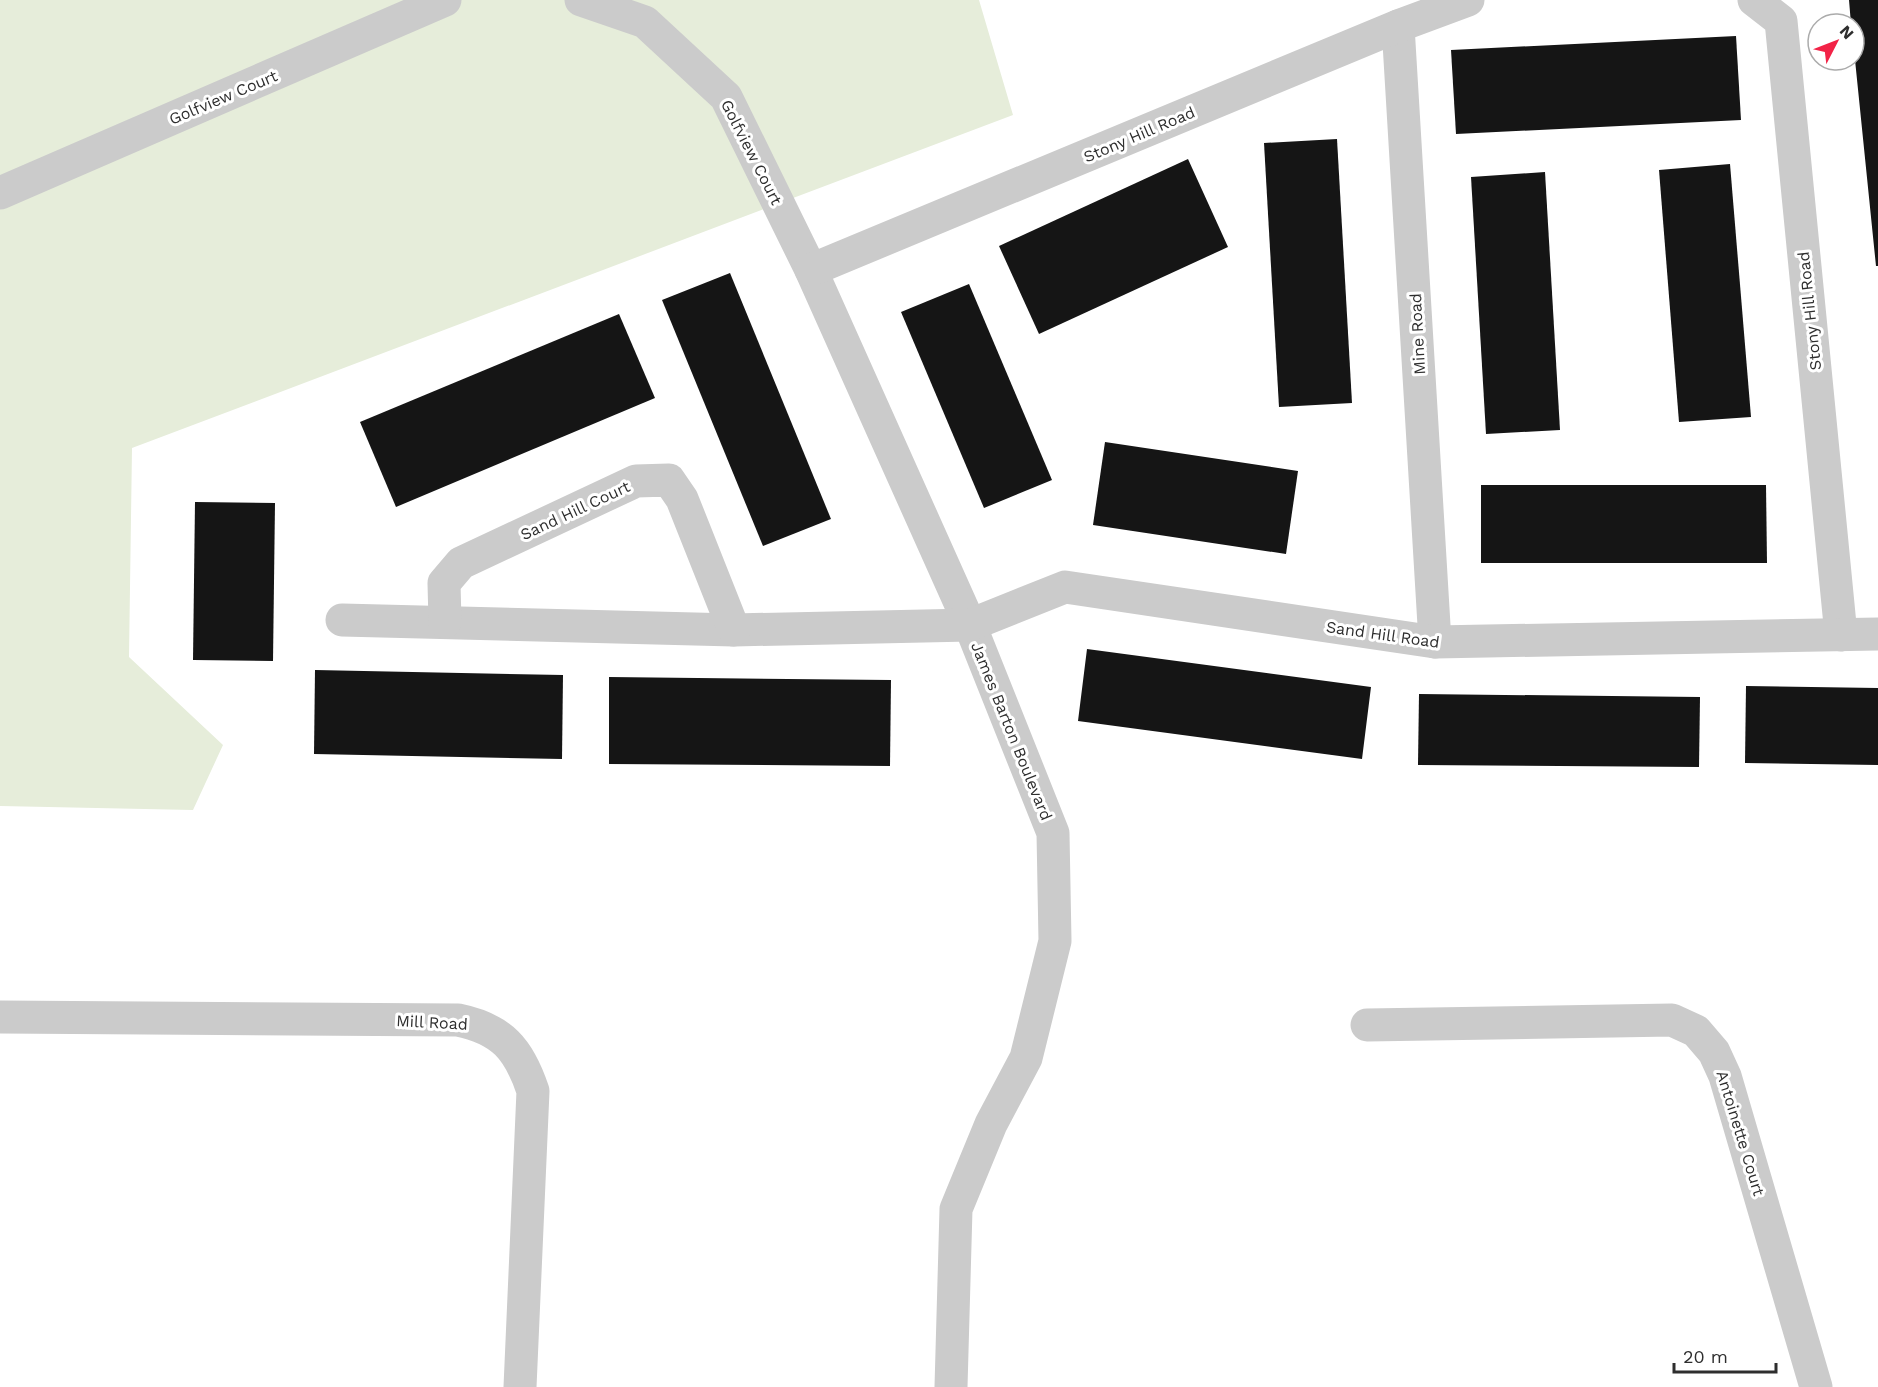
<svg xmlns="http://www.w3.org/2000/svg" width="1878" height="1387" viewBox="0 0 1878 1387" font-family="'Work Sans',sans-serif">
	<rect width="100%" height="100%" fill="#fff"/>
	<polygon fill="#e6edda" points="0,0 979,0 1013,115 132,448 129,657 223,745 193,810 0,806"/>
	<g fill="#151515">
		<polygon points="1849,0 1878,0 1878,266 1876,266 1854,50 1854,24 1851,24"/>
		<polygon points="1736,36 1741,120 1456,134 1451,50"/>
		<polygon points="1337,139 1352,403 1279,407 1264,143"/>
		<polygon points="1188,159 1228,247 1039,334 999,246"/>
		<polygon points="1730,164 1751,417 1679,422 1659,170"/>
		<polygon points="1545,172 1560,430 1486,434 1471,177"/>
		<polygon points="730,273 831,519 763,546 662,300"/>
		<polygon points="969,284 1052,480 984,508 901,312"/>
		<polygon points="619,314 655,398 396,507 360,422"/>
		<polygon points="1105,442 1298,471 1286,554 1093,525"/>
		<polygon points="1481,485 1766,485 1767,563 1481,563"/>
		<polygon points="195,502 275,503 273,661 193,660"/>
		<polygon points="1087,649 1371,687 1362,759 1078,721"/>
		<polygon points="315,670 563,675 562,759 314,754"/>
		<polygon points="609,677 891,680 890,766 609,764"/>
		<polygon points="1746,686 1878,688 1878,765 1745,763"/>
		<polygon points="1419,694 1700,697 1699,767 1418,765"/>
	</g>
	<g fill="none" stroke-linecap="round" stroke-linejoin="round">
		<g stroke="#cbcbcb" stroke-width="33">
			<polyline points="581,0 645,22 726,97 811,270 970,625 1053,833 1055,941 1026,1058 991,1124 956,1209 951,1387"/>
			<polyline points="1754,0 1781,21 1841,635"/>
			<polyline points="1398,26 1435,642"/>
			<polyline points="0,193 445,0"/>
			<polyline points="811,270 1398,26 1468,0"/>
			<polyline points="342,620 734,630 970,625 1065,587 1435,642 1878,634"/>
			<polyline points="445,622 444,583 461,563 636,481 669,480 682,499 734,630"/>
			<path d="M0 1017 458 1020C502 1029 519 1049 533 1091L520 1387"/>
			<polyline points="1367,1025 1672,1020 1696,1031 1714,1052 1725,1076 1816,1387"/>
		</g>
	</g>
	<g text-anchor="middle" stroke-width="6" stroke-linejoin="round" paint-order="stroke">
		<g font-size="16" fill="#2e2e2e" stroke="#fff">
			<text transform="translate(223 97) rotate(-23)" y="6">Golfview Court</text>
			<text transform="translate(1139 134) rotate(-23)" y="6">Stony Hill Road</text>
			<text transform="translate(752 152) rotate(63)" y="6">Golfview Court</text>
			<text transform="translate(1809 311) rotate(-96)" y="6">Stony Hill Road</text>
			<text transform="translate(1417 334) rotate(-93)" y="6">Mine Road</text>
			<text transform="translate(575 510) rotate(-25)" y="6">Sand Hill Court</text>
			<text transform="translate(1383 634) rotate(8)" y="6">Sand Hill Road</text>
			<text transform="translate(1012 731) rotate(68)" y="6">James Barton Boulevard</text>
			<text transform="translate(432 1022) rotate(3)" y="6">Mill Road</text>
			<text transform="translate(1741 1133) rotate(73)" y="6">Antoinette Court</text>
		</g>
	</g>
	<g transform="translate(1836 42) rotate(48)"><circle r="28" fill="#ffffff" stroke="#ababab" stroke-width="1.5"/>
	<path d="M0-4.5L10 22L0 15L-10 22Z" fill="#f22347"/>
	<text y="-9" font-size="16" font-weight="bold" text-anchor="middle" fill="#2e2e2e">N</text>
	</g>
	<path d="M1674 1363v9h102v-9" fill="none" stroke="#2e2e2e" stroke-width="3"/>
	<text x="1683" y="1363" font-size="18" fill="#2e2e2e" stroke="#ffffff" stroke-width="4.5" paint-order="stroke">20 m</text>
</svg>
